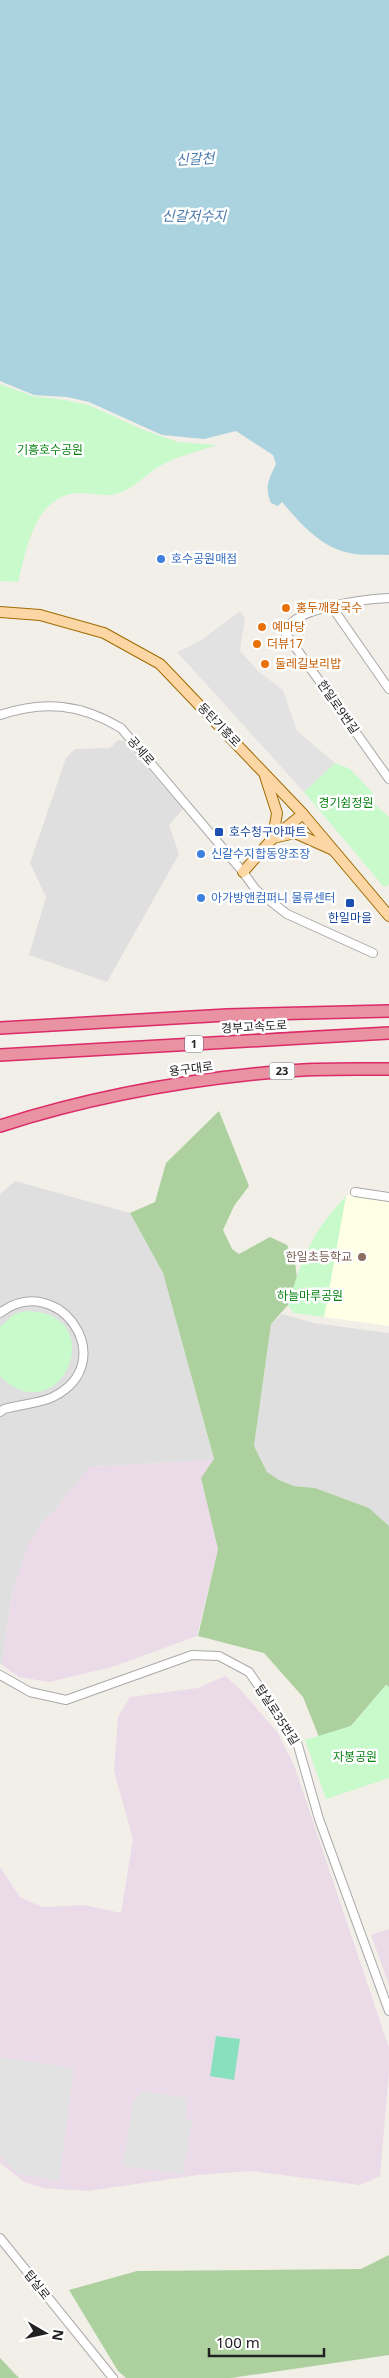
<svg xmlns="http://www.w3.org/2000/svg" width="389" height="2378" viewBox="0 0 389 2378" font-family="'Noto Sans','Noto Sans KR',sans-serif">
	<rect width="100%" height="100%" fill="#f2efe9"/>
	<g fill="#e0dfdf">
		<polygon points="118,740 124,741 183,809 169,825 179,854 107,982 29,955 46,897 30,863 66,758 75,749 110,748"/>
		<polygon points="15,1181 130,1213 163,1273 214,1460 89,1467 54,1511 42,1522 12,1592 2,1665 0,1663 0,1194"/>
		<polygon points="282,1314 314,1323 389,1333 389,1526 369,1508 315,1488 294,1486 279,1480 267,1472 254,1446 271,1324"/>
	</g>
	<g fill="#ebdbe8">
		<polygon points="214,1460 201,1478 218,1549 197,1636 112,1667 49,1682 19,1677 2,1665 12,1592 28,1545 42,1522 54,1511 89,1467"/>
		<polygon points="225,1676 240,1689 277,1732 294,1765 389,2048 389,2072 380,2176 360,2185 251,2171 198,2175 88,2191 43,2188 24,2182 0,2163 0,1867 20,1897 42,1907 84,1905 121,1913 133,1839 114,1771 118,1717 130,1697 198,1688"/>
		<polygon points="389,1929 389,1985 371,1935"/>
	</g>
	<polygon fill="#ffffe5" points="355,1192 389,1197 389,1326 324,1317 346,1196"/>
	<g fill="#add19e">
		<polygon points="219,1111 249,1186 234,1206 223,1230 232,1249 239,1254 270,1237 287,1245 295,1261 297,1279 288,1305 271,1324 254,1446 267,1472 279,1480 294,1486 315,1488 369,1508 389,1526 389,1687 386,1685 351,1726 319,1737 303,1697 264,1653 198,1636 218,1549 201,1478 214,1459 163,1273 130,1213 155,1202 166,1163"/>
		<polygon points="389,2255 389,2355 231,2378 126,2378 118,2371 69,2290 137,2271 361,2269"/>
		<polygon points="0,2358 19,2378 0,2378"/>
	</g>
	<g fill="#c8facc">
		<path d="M0 384 32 396 65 400 89 405 146 431 178 442 217 445C199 451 177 456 160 466 147 473 134 489 119 493 105 498 92 492 77 493 34 497 27 548 18 582L0 581Z"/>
		<polygon points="335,763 350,769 373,793 372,802 389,817 389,884 384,887 304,792"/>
		<path d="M346 1196 324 1317 294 1313 288 1305C302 1258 311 1233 346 1196Z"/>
		<path d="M26 1311C113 1311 61 1436 0 1376V1327L14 1314Z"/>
		<polygon points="386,1685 389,1687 389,1778 326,1799 305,1740 351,1726"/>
	</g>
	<polygon fill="#88e0be" points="216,2036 240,2039 234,2080 210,2076"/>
	<g fill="#e2e2e2">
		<polygon points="240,611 245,618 240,651 259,672 283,690 297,731 335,763 304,792 177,652 200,641"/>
		<polygon points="0,2057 74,2068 59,2181 19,2174 4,2161 0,2154"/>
		<polygon points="142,2091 188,2098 185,2119 192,2121 183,2174 123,2166 133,2102"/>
	</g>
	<path fill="#aad3df" d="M0 0H389V555C376 554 362 556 350 553 321 548 300 523 282 502L278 506 271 503C264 487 269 479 276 464L273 455 236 431 204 439 162 435 89 402 67 397 34 395 0 381Z"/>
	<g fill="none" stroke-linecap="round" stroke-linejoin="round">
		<defs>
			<g id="minor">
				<path d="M389 598C368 599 285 608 286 634L389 779"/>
				<polyline points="332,607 389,689"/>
				<path d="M0 715C44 700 81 704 121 728L243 872 256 890 287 914 373 953"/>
				<polyline points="355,1192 389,1197"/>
				<path d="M0 1313C58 1269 123 1362 53 1397 41 1403 18 1405 4 1409L0 1412"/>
				<polyline points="0,1675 30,1692 66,1700 192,1655 219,1656 249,1672 297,1742 319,1819 389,2011"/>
				<polyline points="0,2238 113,2378"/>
			</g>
			<g id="major">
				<polyline points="0,612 40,615 104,633 160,664 303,814 389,916"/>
				<polyline points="265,776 277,813 273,838 295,833 331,849"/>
				<polyline points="243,872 273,838 303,814"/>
			</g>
			<g id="highway">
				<polyline points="0,1028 227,1015 389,1011"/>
				<polyline points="0,1055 389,1033"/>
				<path d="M0 1126C93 1096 189 1079 286 1071 320 1068 355 1069 389 1069"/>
			</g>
		</defs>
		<use href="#minor" stroke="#a9a9a9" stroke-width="10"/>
		<use href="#major" stroke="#a06b00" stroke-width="12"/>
		<use href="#highway" stroke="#dc2a67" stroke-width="14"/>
		<use href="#minor" stroke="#fff" stroke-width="8"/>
		<use href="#major" stroke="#fcd6a4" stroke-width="10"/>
		<use href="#highway" stroke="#e892a2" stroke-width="11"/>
	</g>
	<g fill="#3f7fe0" stroke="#fff" stroke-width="2">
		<circle cx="161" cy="559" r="5"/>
		<circle cx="201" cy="854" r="5"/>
		<circle cx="201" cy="898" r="5"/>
	</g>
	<g fill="#e8710a" stroke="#fff" stroke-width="2">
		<circle cx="286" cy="608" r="5"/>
		<circle cx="262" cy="627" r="5"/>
		<circle cx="257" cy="644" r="5"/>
		<circle cx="265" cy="664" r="5"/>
	</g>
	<g fill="#1a4fb4" stroke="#fff" stroke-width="2">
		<rect x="214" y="827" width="10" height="10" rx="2.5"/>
		<rect x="345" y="898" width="10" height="10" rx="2.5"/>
	</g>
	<circle fill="#8d6e63" stroke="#fff" stroke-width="2" cx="362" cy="1257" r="5"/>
	<g text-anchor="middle" stroke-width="5" stroke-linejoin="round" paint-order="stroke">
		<g fill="#fff" stroke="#646464" stroke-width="1">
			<rect x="185" y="1035.5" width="18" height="17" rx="4"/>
			<rect x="269.5" y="1062.5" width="25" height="17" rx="4"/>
		</g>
		<g font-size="11" font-weight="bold" fill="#222">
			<text x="194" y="1048">1</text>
			<text x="282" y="1075">23</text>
		</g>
		<g font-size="12" fill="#0c8416" stroke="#fff">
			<text x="50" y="454">기흥호수공원</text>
			<text x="346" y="807">경기쉼정원</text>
			<text x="310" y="1300">하늘마루공원</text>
			<text x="355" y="1761">자봉공원</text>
		</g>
		<g font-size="12" fill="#366cbe" stroke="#fff" text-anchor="start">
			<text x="171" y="563">호수공원매점</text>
			<text x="211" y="858">신갈수지합동양조장</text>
			<text x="211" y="902">아가방앤컴퍼니 물류센터</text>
		</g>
		<g font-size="12" fill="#c56008" stroke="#fff" text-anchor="start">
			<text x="296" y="612">홍두깨칼국수</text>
			<text x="272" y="631">예마당</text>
			<text x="267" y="648">더뷰17</text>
			<text x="275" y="668">둘레길보리밥</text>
		</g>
		<g font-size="12" fill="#222" stroke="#fff">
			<text transform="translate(338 707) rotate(55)" y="4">한일로9번길</text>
			<text transform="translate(219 725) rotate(46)" y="4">동탄기흥로</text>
			<text transform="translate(141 751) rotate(49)" y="4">공세로</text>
			<text transform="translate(254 1027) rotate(-3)" y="4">경부고속도로</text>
			<text transform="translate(191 1069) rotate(-7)" y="4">용구대로</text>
			<text transform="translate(277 1715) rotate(57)" y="4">탑실로35번길</text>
			<text transform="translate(37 2285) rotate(52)" y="4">탑실로</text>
		</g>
		<g font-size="12" fill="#164399" stroke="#fff" text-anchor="start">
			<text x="229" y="836">호수청구아파트</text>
			<text x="350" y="922" text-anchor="middle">한일마을</text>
		</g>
		<g font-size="12" fill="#785e54" stroke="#fff" text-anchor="end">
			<text x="352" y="1261">한일초등학교</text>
		</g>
		<g font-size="14" font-style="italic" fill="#4a7aab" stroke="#fff">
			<text transform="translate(195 159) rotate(-3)" y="5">신갈천</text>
			<text x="194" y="221">신갈저수지</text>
		</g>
	</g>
	<g transform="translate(45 2333) rotate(99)" stroke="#ffffff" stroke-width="4" paint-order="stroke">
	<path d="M0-4L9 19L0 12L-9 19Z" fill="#222222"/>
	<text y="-8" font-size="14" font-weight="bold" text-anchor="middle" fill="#222222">N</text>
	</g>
	<path d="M209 2348v8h115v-8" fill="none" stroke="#222222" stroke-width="2.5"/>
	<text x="216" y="2348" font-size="15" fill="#222222" stroke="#ffffff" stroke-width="4" paint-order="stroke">100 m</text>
</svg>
